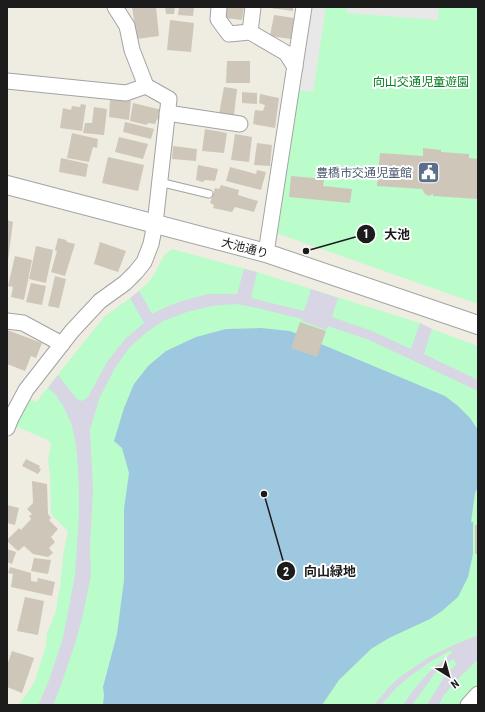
<svg xmlns="http://www.w3.org/2000/svg" width="485" height="712" viewBox="0 0 485 712" font-family="'Roboto Condensed','Noto Sans JP',sans-serif">
	<rect width="100%" height="100%" fill="#efece1"/>
	<g fill="#bafdca">
		<polygon points="309,7 478,7 478,304 276,233"/>
		<polygon points="172,249 257,272 420,323 432,329 478,346 478,684 473,689 459,705 19,705 34,683 46,646 47,633 56,611 58,597 60,589 63,556 68,531 51,514 50,475 48,460 51,444 48,440 15,426 20,415 30,399 36,402 104,317 133,296 148,283 155,273 164,255"/>
	</g>
	<g fill="#e8e8e8">
		<polygon points="311,7 326,7 313,92 298,90"/>
		<polygon points="347,7 439,7 438,20 346,13"/>
	</g>
	<g fill="#d8d6e4">
		<polygon points="244,269 257,272 251,298 304,311 311,289 338,298 332,317 372,331 411,349 420,323 432,329 424,354 478,380 478,391 369,340 328,326 326,330 302,321 302,319 257,308 236,304 211,306 187,312 163,321 147,332 129,348 115,368 100,397 90,429 93,491 90,546 91,576 82,619 75,644 60,688 53,705 38,705 48,683 63,638 75,575 79,515 79,490 77,455 75,439 71,423 63,406 56,395 48,388 58,375 77,399 82,401 88,397 107,362 125,339 144,323 130,298 139,291 146,303 152,314 166,307 182,301 208,294 237,294"/>
		<polygon points="478,635 478,659 458,679 444,695 439,705 427,705 446,674 457,664 453,659 436,672 412,705 403,705 412,692 429,672 452,653 451,650 430,662 413,674 397,687 381,705 374,705 390,686 400,677 429,657 456,644"/>
	</g>
	<polygon fill="#9ec7e0" points="261,328 290,331 445,396 458,406 470,418 478,430 478,487 475,493 471,522 473,522 473,554 468,577 458,597 442,611 430,619 389,638 371,649 339,680 322,705 103,705 104,695 103,687 117,634 124,580 124,509 129,473 122,448 114,441 124,408 134,384 148,366 166,351 196,337 226,329"/>
	<g fill="#cfc6ba">
		<polygon points="132,7 156,7 159,36 137,39"/>
		<polygon points="165,7 175,7 174,14 166,14"/>
		<polygon points="179,7 194,7 193,16 178,15"/>
		<polygon points="226,7 244,7 242,20 225,18"/>
		<polygon points="270,7 293,7 293,11 270,8"/>
		<polygon points="274,15 294,18 291,39 270,36"/>
		<polygon points="170,20 194,23 191,52 167,50"/>
		<polygon points="227,61 250,61 250,83 226,83"/>
		<polygon points="224,87 237,89 234,115 219,114"/>
		<polygon points="242,92 257,93 257,104 242,103"/>
		<polygon points="260,94 279,98 275,128 253,124 255,110 263,111 265,105 259,103"/>
		<polygon points="110,100 131,101 129,120 109,117"/>
		<polygon points="133,103 162,110 159,120 157,119 155,124 148,123 147,125 130,121"/>
		<polygon points="81,104 86,105 82,131 60,128 63,108 71,110 72,106 80,107"/>
		<polygon points="94,107 107,109 104,135 83,133 85,123 92,123"/>
		<polygon points="125,122 154,129 151,139 123,132"/>
		<polygon points="205,129 227,133 224,153 202,151"/>
		<polygon points="72,133 98,139 97,148 93,147 89,162 67,158"/>
		<polygon points="235,134 252,137 249,162 231,160"/>
		<polygon points="119,137 148,144 143,159 115,152"/>
		<polygon points="257,143 272,145 270,166 254,165"/>
		<polygon points="173,146 197,149 196,161 172,159"/>
		<polygon points="423,148 441,150 441,152 469,154 469,158 478,159 478,199 433,196 433,194 429,196 425,194 422,189 377,186 380,153 423,156"/>
		<polygon points="108,157 144,165 138,191 102,183"/>
		<polygon points="61,158 88,164 86,177 59,172"/>
		<polygon points="198,165 218,169 215,181 205,180 203,182 196,180"/>
		<polygon points="230,167 256,174 257,170 266,172 261,190 226,181"/>
		<polygon points="291,176 324,179 323,186 352,189 350,203 289,197"/>
		<polygon points="221,185 239,190 238,195 258,201 254,212 235,207 232,212 213,208 214,205 210,203 215,188 219,189"/>
		<polygon points="7,220 13,222 8,260 7,259"/>
		<polygon points="58,238 66,240 67,242 75,244 65,276 51,272 57,251 55,250"/>
		<polygon points="100,242 126,251 118,272 94,264"/>
		<polygon points="36,246 53,250 46,283 29,279"/>
		<polygon points="15,256 32,260 24,300 11,297 13,287 8,286"/>
		<polygon points="55,276 66,279 59,308 48,306"/>
		<polygon points="31,283 46,286 42,305 26,302"/>
		<polygon points="300,322 326,331 317,357 291,348"/>
		<polygon points="7,330 42,343 36,358 31,356 25,371 7,364"/>
		<polygon points="26,459 40,466 39,468 41,469 38,474 22,466"/>
		<polygon points="32,481 47,484 48,514 51,518 49,520 58,529 51,537 55,542 49,548 53,553 48,557 33,554 24,546 18,551 7,541 7,540 19,528 21,530 31,519 29,516 32,514 27,509 33,503"/>
		<polygon points="7,505 19,508 15,525 7,523"/>
		<rect x="475" y="525" width="3" height="29"/>
		<polygon points="7,549 16,552 12,564 7,562"/>
		<polygon points="34,558 51,560 48,574 31,571"/>
		<polygon points="10,567 31,573 31,581 37,582 38,578 55,582 52,596 11,587 13,574 8,573"/>
		<polygon points="25,597 44,601 38,635 17,631"/>
		<polygon points="12,651 34,658 22,693 7,687 7,665"/>
	</g>
	<g fill="none" stroke-linecap="round" stroke-linejoin="round">
		<defs>
			<polyline id="service" points="159,182 209,194"/>
			<g id="minor">
				<polyline points="219,7 218,19 229,34 250,32 286,53 295,67"/>
				<polyline points="250,32 253,7"/>
				<polyline points="7,81 126,93 146,86"/>
				<polyline points="167,113 240,124"/>
				<polyline points="266,253 304,7"/>
				<polyline points="7,321 23,323 62,344"/>
				<polyline points="7,428 11,418 26,390 72,331 100,301 125,283 136,272 144,262 151,244 155,224 169,99 146,86 132,50 127,26 115,7"/>
				<polyline points="468,705 478,694"/>
			</g>
			<polyline id="tertiary" points="7,185 266,253 478,325"/>
		</defs>
		<use href="#service" stroke="#a3a3a3" stroke-width="9"/>
		<use href="#minor" stroke="#a3a3a3" stroke-width="17"/>
		<use href="#tertiary" stroke="#a3a3a3" stroke-width="20"/>
		<use href="#service" stroke="#fff" stroke-width="7"/>
		<use href="#minor" stroke="#fff" stroke-width="15"/>
		<use href="#tertiary" stroke="#fff" stroke-width="18"/>
	</g>
	<defs>
		<symbol id="civic-square" viewBox="-11 -11 22 22"><rect x="-9" y="-9" width="18" height="18" rx="4" fill="#5c6f8a" stroke="#fff"/><path d="M-.6-6.5H3V-4.5H.6V-3L4-1V1h2V6H-6V1h2V-1L-.6-3ZM-1.2 2.5V6h2.4V2.5Z" fill="#fff"/></symbol>
	</defs>
	<g fill-rule="evenodd">
		<use href="#civic-square" x="416" y="160" width="25" height="25"/>
	</g>
	<g text-anchor="middle" stroke-width="4" stroke-linejoin="round" paint-order="stroke">
		<g font-size="12" fill="#048122" stroke="#fff">
			<text x="421" y="86">向山交通児童遊園</text>
		</g>
		<g font-size="12" fill="#4e5e75" stroke="#fff" text-anchor="end">
			<text x="412" y="177">豊橋市交通児童館</text>
		</g>
		<g font-size="12" fill="#1c1c1c" stroke="#fff">
			<text transform="translate(245 248) rotate(15)" y="4">大池通り</text>
		</g>
	</g>
	<path fill="none" stroke="#1c1c1c" stroke-width="1.5" d="M306 251L366 234M264 494L286 571"/>
	<g fill="#1c1c1c" stroke="#fff" stroke-width="1.5">
		<circle cx="306" cy="251" r="4"/>
		<circle cx="264" cy="494" r="4"/>
		<circle cx="366" cy="234" r="10"/>
		<circle cx="286" cy="571" r="10"/>
	</g>
	<g font-size="12" text-anchor="middle" font-weight="bold" fill="#fff">
		<text x="366" y="238">1</text>
		<text x="286" y="576">2</text>
	</g>
	<g font-size="13" text-anchor="middle" font-weight="bold" fill="#1c1c1c" stroke="#fff" stroke-width="4" stroke-linejoin="round" paint-order="stroke">
		<text x="397" y="239">大池</text>
		<text x="330" y="576">向山緑地</text>
	</g>
	<rect width="485" height="712" fill="none" stroke="#1c1c1c" stroke-width="16"/>
	<g transform="translate(449 676) rotate(143)" stroke="#ffffff" stroke-width="3" paint-order="stroke">
	<path d="M0-3L7 15L0 10L-7 15Z" fill="#1c1c1c"/>
	<text y="-6" font-size="11" font-weight="bold" text-anchor="middle" fill="#1c1c1c">N</text>
	</g>
</svg>
